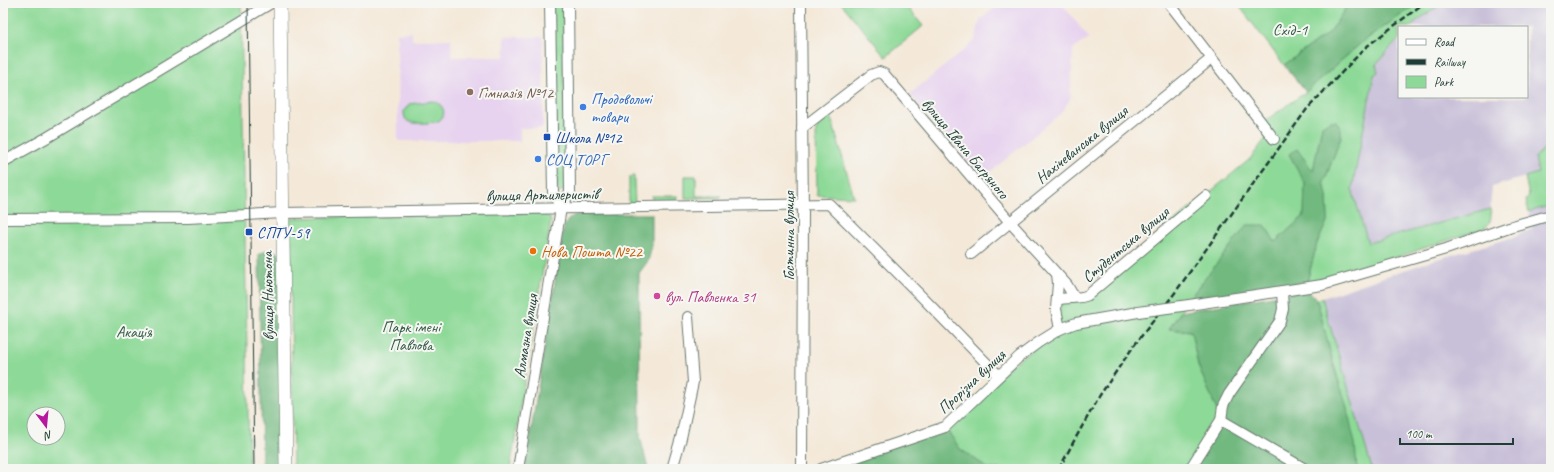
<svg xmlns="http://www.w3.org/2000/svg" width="1554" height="472" viewBox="0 0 1554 472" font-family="Caveat,sans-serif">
	<rect width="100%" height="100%" fill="#f6f6f2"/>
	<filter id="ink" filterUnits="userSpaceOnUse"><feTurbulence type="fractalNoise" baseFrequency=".025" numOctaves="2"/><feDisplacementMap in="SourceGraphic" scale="8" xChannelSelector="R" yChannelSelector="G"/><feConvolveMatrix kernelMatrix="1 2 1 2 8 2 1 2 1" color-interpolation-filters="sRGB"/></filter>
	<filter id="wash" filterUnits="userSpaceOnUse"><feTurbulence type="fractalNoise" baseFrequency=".012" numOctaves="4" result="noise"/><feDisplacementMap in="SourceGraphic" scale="16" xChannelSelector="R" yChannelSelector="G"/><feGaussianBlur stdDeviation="0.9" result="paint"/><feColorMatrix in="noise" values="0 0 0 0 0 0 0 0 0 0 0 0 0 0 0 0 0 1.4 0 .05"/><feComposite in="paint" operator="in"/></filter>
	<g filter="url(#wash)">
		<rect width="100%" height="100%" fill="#f4e9d9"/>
		<g fill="#e7d2ef">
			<polygon points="1001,3 1061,3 1089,38 1073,49 1070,99 1061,113 982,179 910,94 975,41 980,20"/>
			<polygon points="412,32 412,40 451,39 451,57 505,57 505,37 543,37 543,128 520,128 520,141 398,141 397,33"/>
		</g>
		<g fill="#c8bfd8">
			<polygon points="1443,3 1551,3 1551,142 1535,156 1538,173 1492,187 1490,209 1368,243 1352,189 1374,75 1378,72 1376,64 1399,40 1399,97 1527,97 1527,27 1411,27 1415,22"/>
			<polygon points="1551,205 1551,469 1372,469 1322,298 1434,260 1518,236 1518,234 1533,229 1529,212"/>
		</g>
		<g fill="#8dd997" stroke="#568b66" fill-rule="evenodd">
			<path d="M3 3H241L249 469H3ZM34 414H58V438H34Z"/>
			<polygon points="553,3 563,3 566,189 560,192 557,189"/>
			<polygon points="841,3 904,3 923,26 886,57"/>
			<polygon points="1237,3 1349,3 1330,32 1284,65"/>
			<path d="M1418 3H1443L1415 22 1411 27H1399V39L1376 64 1378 72 1374 75 1352 189 1368 243 1490 209C1492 218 1491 222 1485 228L1376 264 1321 279 1307 282 1317 243 1328 220 1327 196 1324 182 1341 137 1322 126 1313 171 1289 154 1305 183 1304 216 1275 242 1247 226 1189 299 1169 329 1191 331 1198 365 1221 420 1190 469H989L960 449 945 427 998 375 1060 329 1057 300 1082 298 1250 159 1269 134 1262 123 1306 92 1361 43Z"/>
			<path d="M433 101C442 103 448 113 440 120 436 123 431 122 427 123 417 123 403 126 404 111L409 104Z"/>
			<polygon points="830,114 854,197 817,195 816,129"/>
			<polygon points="1551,142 1551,205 1529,212 1526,201 1529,196 1525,177 1538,173 1535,157"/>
			<polygon points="634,176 635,207 629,207 629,177"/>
			<polygon points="685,176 696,176 696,196 721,196 721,198 685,198"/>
			<rect x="652" y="196" width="25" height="7"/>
			<polygon points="543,213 550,218 551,221 510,469 293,469 290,218"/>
			<path d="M1322 298 1372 469H1357C1354 433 1343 399 1334 364 1327 343 1322 321 1317 299Z"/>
		</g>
		<g fill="#72b980" stroke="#487b5a">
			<polygon points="1349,3 1418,3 1361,43 1306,92 1284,65 1330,32"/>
			<polygon points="1330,121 1336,121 1341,128 1341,137 1324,182 1327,196 1328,220 1317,243 1307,282 1189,299 1247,225 1265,225 1275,242 1304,216 1305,183 1289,154 1297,149 1313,171 1322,126"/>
			<path d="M580 214H652V246L648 261 639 273 640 436 648 469H525L563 232C566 221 569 216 580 214Z"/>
			<polygon points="268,250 276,252 280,255 281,469 262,469 259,254"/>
			<polygon points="1307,290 1317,299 1333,364 1346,404 1355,444 1357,469 1190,469 1221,420 1198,365 1191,331 1169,329 1181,312"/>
			<polygon points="945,427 960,449 989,469 821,469"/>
		</g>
	</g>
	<g filter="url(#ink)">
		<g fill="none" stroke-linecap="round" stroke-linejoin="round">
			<defs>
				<g id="minor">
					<polyline points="550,3 553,193 561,208"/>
					<polyline points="801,3 803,212 802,469"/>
					<polyline points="1169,3 1274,139"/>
					<polyline points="802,128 871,75 879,72 884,74 1009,221 1057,274 1058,283 1056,309 1060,329"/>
					<polyline points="3,162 48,137 271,3"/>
					<polyline points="3,219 188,218 283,213 829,204 921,296 998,375"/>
					<polyline points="971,254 1211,59"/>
					<polyline points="1057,274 1067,285 1074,297"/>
					<path d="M1057 300C1068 296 1078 300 1088 295L1206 196"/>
					<polyline points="1189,305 1322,285 1446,249 1509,227 1551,215"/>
					<polyline points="1221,420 1305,469"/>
					<polyline points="518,469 561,208 570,192 568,3"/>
					<polyline points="672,469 681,438 693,382 688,317"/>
					<polyline points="821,469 945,427 1020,356 1039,342 1060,329 1076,323 1138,312"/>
					<polyline points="1190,469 1221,420 1223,406 1229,394 1280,321 1283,309 1282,291"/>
				</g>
				<polyline id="major" points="280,3 286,469"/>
			</defs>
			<use href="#minor" stroke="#6a796e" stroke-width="12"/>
			<use href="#major" stroke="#6a796e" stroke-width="14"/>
			<use href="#minor" stroke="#fff" stroke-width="10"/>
			<use href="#major" stroke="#fff" stroke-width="13"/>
			<polyline stroke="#1f3d34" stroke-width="1" points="248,3 254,469"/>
			<polyline stroke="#1f3d34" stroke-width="2.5" stroke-dasharray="6 3" stroke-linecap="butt" points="1059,469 1075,439 1100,395 1133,347 1174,294 1307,109 1366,47 1424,3"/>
			<defs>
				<polyline id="minor-bridge" points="1138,312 1189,305"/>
			</defs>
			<use href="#minor-bridge" stroke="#6a796e" stroke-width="12" stroke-linecap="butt"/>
			<use href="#minor-bridge" stroke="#fff" stroke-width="10"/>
		</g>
	</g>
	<circle fill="#8d6e63" stroke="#f6f6f2" stroke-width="1.5" cx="470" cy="92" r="4"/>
	<g fill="#3f7fe0" stroke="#f6f6f2" stroke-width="1.5">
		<circle cx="583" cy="107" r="4"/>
		<circle cx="538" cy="159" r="4"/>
	</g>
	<g fill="#1a4fb4" stroke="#f6f6f2" stroke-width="1.5">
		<rect x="543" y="133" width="8" height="8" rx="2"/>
		<rect x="245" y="228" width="8" height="8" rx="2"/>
	</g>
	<circle fill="#e8710a" stroke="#f6f6f2" stroke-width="1.5" cx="533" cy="251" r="4"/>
	<circle fill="#d1479c" stroke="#f6f6f2" stroke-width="1.5" cx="657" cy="296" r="4"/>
	<g text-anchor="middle" stroke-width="4" stroke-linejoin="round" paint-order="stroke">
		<g font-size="16" fill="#355c48" stroke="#f6f6f2">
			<text x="1290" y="35">Схід-1</text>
			<text x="411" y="332">Парк імені<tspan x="411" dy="18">Павлова</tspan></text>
			<text x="134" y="337">Акація</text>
		</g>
		<g font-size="16" fill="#785e54" stroke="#f6f6f2" text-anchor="start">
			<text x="478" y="98">Гімназія №12</text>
		</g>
		<g font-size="16" fill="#366cbe" stroke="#f6f6f2" text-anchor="start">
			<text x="591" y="104">Продовольчі<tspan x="591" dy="18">товари</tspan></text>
			<text x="546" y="165">СОЦ ТОРГ</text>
		</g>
		<g font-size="16" fill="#164399" stroke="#f6f6f2" text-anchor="start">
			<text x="555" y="143">Школа №12</text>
			<text x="257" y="238">СПТУ-59</text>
		</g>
		<g font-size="16" fill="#1f3d34" stroke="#f6f6f2">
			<text transform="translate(1081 144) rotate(-39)" y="6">Нахічеванська вулиця</text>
			<text transform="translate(966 148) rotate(50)" y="6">вулиця Івана Багряного</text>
			<text transform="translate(542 194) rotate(-1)" y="6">вулиця Артилеристів</text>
			<text transform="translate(788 236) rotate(-90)" y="6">Гостинна вулиця</text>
			<text transform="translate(1125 244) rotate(-40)" y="6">Студентська вулиця</text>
			<text transform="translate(267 296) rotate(-91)" y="6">вулиця Ньютона</text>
			<text transform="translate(525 336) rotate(-81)" y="6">Алмазна вулиця</text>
			<text transform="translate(971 381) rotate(-43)" y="6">Прорізна вулиця</text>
		</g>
		<g font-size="16" fill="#c56008" stroke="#f6f6f2" text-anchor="start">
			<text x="541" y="257">Нова Пошта №22</text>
		</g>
		<g font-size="16" fill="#b23c85" stroke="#f6f6f2" text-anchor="start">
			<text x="665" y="302">вул. Павленка 31</text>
		</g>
	</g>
	<rect width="1554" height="472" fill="none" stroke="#f6f6f2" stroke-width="16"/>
	<rect x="1398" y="26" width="130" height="72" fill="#f6f6f2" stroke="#a0aca6"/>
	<rect x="1406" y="39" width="20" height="6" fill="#ffffff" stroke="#a0aca6"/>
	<text x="1434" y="46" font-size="12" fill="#1f3d34">Road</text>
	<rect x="1406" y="59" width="20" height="6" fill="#1f3d34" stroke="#a0aca6"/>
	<text x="1434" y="66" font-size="12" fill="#1f3d34">Railway</text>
	<rect x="1406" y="76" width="20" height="12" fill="#8dd997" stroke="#a0aca6"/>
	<text x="1434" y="86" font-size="12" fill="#1f3d34">Park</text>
	<g transform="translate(46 426) rotate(164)"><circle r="19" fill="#f6f6f2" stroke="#a0aca6"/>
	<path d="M0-3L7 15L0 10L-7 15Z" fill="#b5179e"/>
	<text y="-6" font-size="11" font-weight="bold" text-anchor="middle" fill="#1f3d34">N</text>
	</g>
	<path d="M1400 438v6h113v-6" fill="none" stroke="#1f3d34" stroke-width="2"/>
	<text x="1406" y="438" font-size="12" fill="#1f3d34" stroke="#f6f6f2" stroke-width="3" paint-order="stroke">100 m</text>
</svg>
